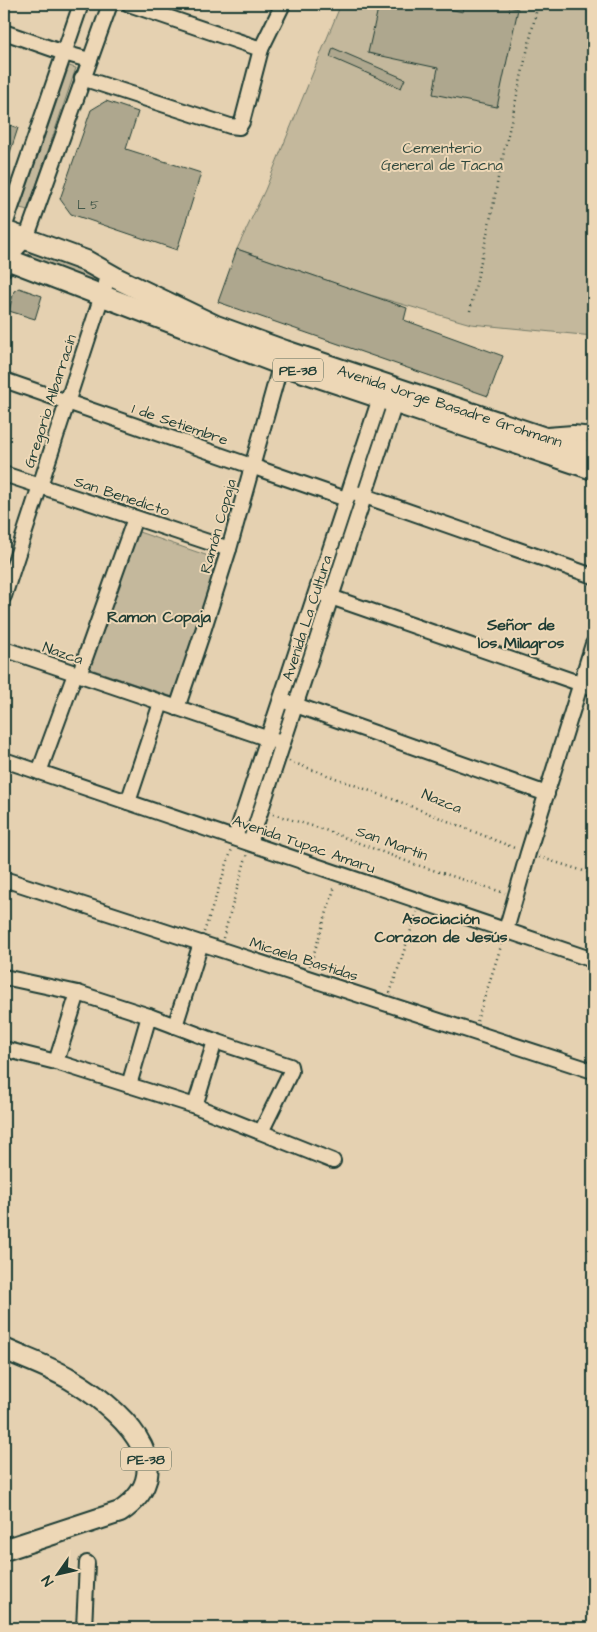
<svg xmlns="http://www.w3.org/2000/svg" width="597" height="1632" viewBox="0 0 597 1632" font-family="'Architects Daughter',sans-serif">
	<rect width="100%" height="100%" fill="#e5d1b1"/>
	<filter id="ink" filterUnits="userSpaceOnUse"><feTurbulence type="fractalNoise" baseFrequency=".02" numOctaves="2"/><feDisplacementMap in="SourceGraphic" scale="10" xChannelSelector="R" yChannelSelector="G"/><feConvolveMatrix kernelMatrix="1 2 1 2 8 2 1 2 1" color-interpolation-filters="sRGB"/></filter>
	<g filter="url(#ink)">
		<g fill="#c4b89c" stroke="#727a68">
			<polygon points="341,4 593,4 593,336 471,324 363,293 237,249 265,190"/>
			<polygon points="69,66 76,68 28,210 20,208"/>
			<polygon points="30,252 95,274 131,298 27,257"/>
			<polygon points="136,531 220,560 222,563 173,697 88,668"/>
		</g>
		<g fill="#aea78e" stroke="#1f3d34">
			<polygon points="379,4 425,4 463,12 464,4 495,4 518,9 497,107 433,94 438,68 368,53"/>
			<polygon points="333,48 405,79 401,88 330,57"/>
			<polygon points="106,101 138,112 126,149 201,173 177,250 71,214 60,199 91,110"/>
			<polygon points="4,123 18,128 6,165 4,165"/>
			<polygon points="237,249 407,308 404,320 503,356 488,396 218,302"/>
			<polygon points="19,288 42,296 35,319 9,311 14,291"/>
		</g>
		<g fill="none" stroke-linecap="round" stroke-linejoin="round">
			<defs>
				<g id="minor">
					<polyline points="129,4 261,49"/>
					<polyline points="4,32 64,53 89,60"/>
					<polyline points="82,78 230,126 239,127 242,122 261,49 283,4"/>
					<polyline points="4,228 81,4"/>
					<polyline points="4,237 7,259 4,269"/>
					<polyline points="7,259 26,239 110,4"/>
					<polyline points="4,380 346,499"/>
					<polyline points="547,435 573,433 593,435"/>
					<polyline points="4,474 229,549"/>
					<polyline points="356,493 593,576"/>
					<polyline points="322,594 593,688"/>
					<polyline points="4,596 109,274"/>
					<polyline points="4,649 275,741"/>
					<polyline points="79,675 135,518"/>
					<polyline points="287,702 547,794"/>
					<polyline points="177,708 203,631 229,549 283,356"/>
					<polyline points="4,760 593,960"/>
					<polyline points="39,772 75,674"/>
					<polyline points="128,802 161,703"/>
					<polyline points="235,838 380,398"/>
					<polyline points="250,843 395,403"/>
					<polyline points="4,879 593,1071"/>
					<polyline points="506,930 528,853 593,644"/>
					<polyline points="4,977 78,993 149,1016 215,1041 290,1066 291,1071 261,1132"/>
					<polyline points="175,1026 201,943"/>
					<polyline points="4,1049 56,1062 195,1106 333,1161"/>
					<polyline points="56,1062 78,993"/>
					<polyline points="129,1085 149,1016"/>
					<polyline points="195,1106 215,1041"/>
					<polyline points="84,1628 87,1563"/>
				</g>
				<g id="highway">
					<polyline points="4,231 86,261 118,279 216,326 285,351 593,454"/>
					<polyline points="4,258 280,364 593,469"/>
					<path d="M4 1349C26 1359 50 1367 70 1379 114 1405 188 1466 120 1512L4 1550"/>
				</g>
			</defs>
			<use href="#minor" stroke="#1f3d34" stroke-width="18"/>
			<use href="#highway" stroke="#1f3d34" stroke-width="24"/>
			<g stroke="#1f3d34" stroke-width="2.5" stroke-dasharray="1 4" stroke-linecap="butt">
				<polyline points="470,311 494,202 498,178 538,4"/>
				<polyline points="289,761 403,803 517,849"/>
				<polyline points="273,814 325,830 411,863 505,893"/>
				<polyline points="539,857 593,874"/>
				<polyline points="204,932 232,849"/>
				<polyline points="223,938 247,854"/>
				<polyline points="310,966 335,886"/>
				<polyline points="390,993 417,912"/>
				<polyline points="477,1021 502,943"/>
			</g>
			<use href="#minor" stroke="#edd7b6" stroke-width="14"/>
			<use href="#highway" stroke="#edd7b6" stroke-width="20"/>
		</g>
	</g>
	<g text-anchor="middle" stroke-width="4" stroke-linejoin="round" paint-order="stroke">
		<g font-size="12" fill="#43584a">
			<text x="88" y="209">L 5</text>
		</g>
		<g fill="#edd7b6" stroke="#5d6b5b" stroke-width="1">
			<rect x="273" y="358.5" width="50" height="23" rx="4"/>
			<rect x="121" y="1447.5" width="50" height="23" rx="4"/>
		</g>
		<g font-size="14" font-weight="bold" fill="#1f3d34">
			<text x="298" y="375">PE-38</text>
			<text x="146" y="1464">PE-38</text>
		</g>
		<g font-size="15" fill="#30493e" stroke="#edd7b6">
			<text x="442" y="153">Cementerio<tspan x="442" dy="17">General de Tacna</tspan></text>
		</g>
		<g font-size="15" fill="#1f3d34" stroke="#edd7b6">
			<text transform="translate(50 401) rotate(-72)" y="5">Gregorio Albarracín</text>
			<text transform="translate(450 406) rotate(18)" y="5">Avenida Jorge Basadre Grohmann</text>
			<text transform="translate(180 424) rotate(19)" y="5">1 de Setiembre</text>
			<text transform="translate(122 496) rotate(18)" y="5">San Benedicto</text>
			<text transform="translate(218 526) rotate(-74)" y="5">Ramón Copaja</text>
			<text transform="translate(307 618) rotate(-72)" y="5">Avenida La Cultura</text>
			<text transform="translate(63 653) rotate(19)" y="5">Nazca</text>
			<text transform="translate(442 801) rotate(22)" y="5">Nazca</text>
			<text transform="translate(392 843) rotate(20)" y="5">San Martín</text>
			<text transform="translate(304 844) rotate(19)" y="5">Avenida Tupac Amaru</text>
			<text transform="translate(304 959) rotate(18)" y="5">Micaela Bastidas</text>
		</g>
		<g font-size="16" font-weight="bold" fill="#1f3d34" stroke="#edd7b6">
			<text x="159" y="622">Ramon Copaja</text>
			<text x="521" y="630">Señor de<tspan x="521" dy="18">los Milagros</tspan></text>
			<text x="441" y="924">Asociación<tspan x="441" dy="18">Corazon de Jesús</tspan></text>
		</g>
	</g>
	<rect width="597" height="1632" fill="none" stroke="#edd7b6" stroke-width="20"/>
	<rect x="10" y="10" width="577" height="1612" fill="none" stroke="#1f3d34" stroke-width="2" filter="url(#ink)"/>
	<g transform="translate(58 1574) rotate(236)" stroke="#edd7b6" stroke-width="4" paint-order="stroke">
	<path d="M0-4L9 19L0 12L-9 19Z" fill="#1f3d34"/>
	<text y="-8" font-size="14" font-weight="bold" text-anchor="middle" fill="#1f3d34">N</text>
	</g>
</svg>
